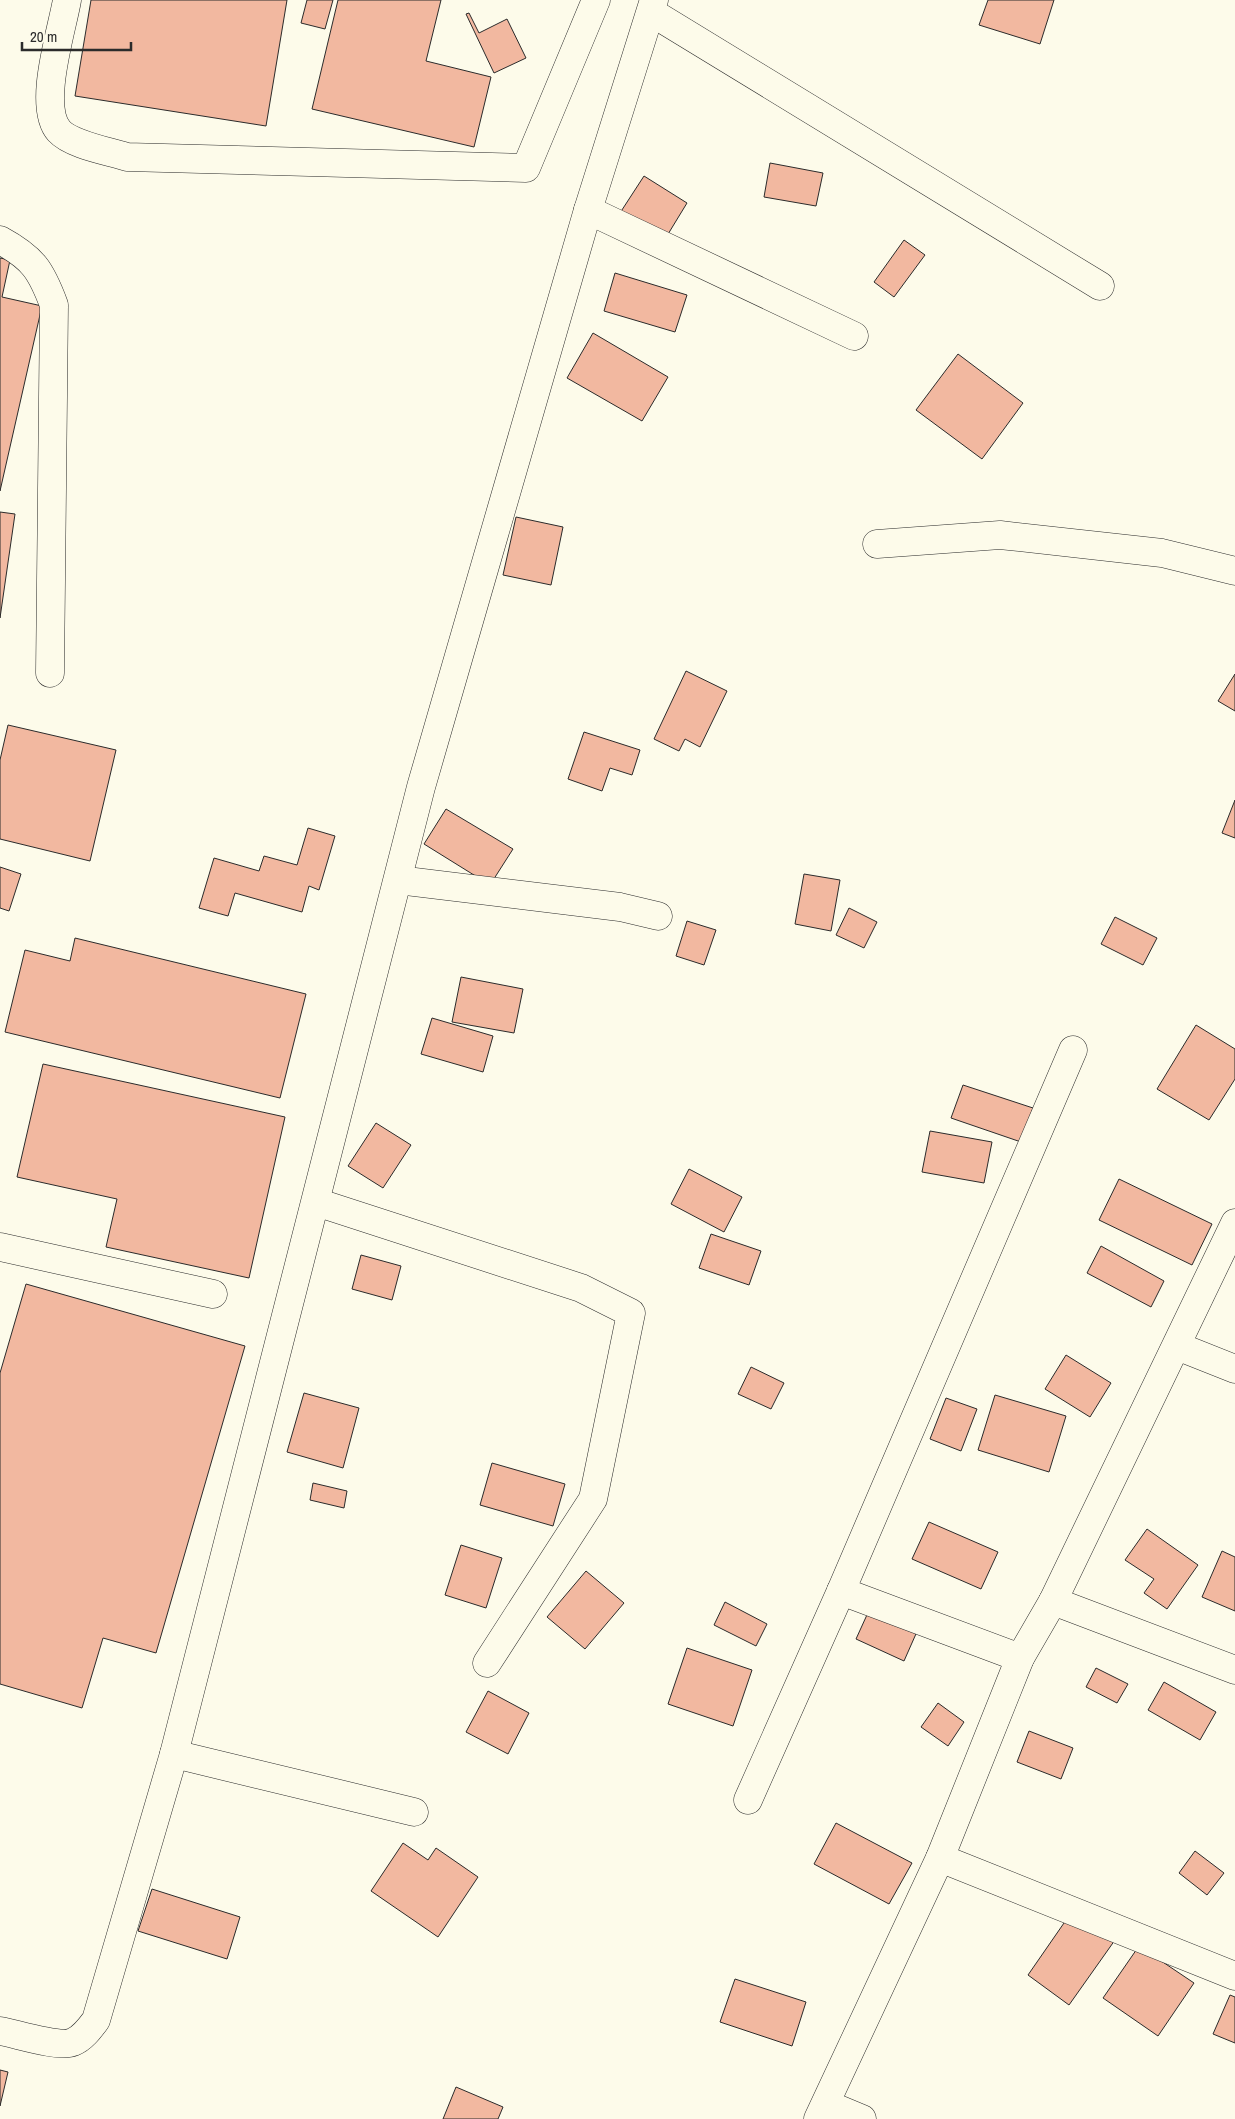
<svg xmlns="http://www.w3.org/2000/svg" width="1235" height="2119" viewBox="0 0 1235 2119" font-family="'Archivo Narrow',sans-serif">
	<rect width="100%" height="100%" fill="#fdfbea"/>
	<g fill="#f2b8a0" stroke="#2b2b2b">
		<polygon points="91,0 287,0 266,126 75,96"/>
		<polygon points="307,0 333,0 325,29 301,23"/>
		<polygon points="338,0 441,0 426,61 491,77 474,147 312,109"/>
		<polygon points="988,0 1054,0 1040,44 979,25"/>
		<polygon points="469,13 479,33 507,19 526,58 494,73 466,14"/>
		<polygon points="770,163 823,173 816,206 764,197"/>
		<polygon points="644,176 687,203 662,244 618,216"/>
		<polygon points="904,240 925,255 894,297 874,282"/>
		<polygon points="0,258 10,260 2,297 42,306 0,491"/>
		<polygon points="615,273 687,295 675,332 604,311"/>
		<polygon points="593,333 668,377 642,421 567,378"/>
		<polygon points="958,354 1023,403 982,459 916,410"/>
		<polygon points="0,512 15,514 0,618"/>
		<polygon points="516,517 563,527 551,585 503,575"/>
		<polygon points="686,671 727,691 700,747 685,739 679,751 654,739"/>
		<polygon points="1235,674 1235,711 1218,701"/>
		<polygon points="8,725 116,750 90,861 0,839 0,760"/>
		<polygon points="584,732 640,750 632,775 610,768 602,791 568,779"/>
		<polygon points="1235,800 1235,838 1222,833"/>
		<polygon points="446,809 513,849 490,885 424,844"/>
		<polygon points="308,828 335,836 319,890 309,886 302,912 235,893 228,916 199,908 214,858 259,871 264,856 297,865"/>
		<polygon points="0,867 21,874 9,911 0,908"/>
		<polygon points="804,874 840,880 831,931 795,924"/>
		<polygon points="849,908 877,922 864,948 836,935"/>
		<polygon points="1115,917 1157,938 1143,965 1101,944"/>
		<polygon points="687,921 716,930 704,965 676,956"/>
		<polygon points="75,938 306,994 280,1098 5,1032 25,950 70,961"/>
		<polygon points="461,977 523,989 514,1033 452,1022"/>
		<polygon points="432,1018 493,1036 483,1072 421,1054"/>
		<polygon points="1196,1025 1235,1049 1235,1079 1209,1120 1157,1089"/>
		<polygon points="43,1064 285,1117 249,1278 106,1247 117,1199 17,1177"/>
		<polygon points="963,1085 1033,1108 1021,1142 951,1118"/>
		<polygon points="376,1123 411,1145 383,1188 348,1166"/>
		<polygon points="930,1131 992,1142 984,1183 922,1172"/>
		<polygon points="689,1169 742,1197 724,1232 671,1204"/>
		<polygon points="1119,1179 1212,1224 1192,1265 1099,1220"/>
		<polygon points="711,1234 761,1251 749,1285 699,1268"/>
		<polygon points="1101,1246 1164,1281 1151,1307 1087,1273"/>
		<polygon points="361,1255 401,1266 392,1300 352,1289"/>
		<polygon points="26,1284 245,1346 156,1653 103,1638 82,1708 0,1684 0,1373"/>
		<polygon points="1066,1355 1111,1383 1090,1417 1045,1389"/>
		<polygon points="751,1367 784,1383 771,1409 738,1394"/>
		<polygon points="304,1393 359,1408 343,1468 287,1452"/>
		<polygon points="995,1395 1066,1416 1049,1472 978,1450"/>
		<polygon points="946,1398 977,1409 961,1451 930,1439"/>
		<polygon points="492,1463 565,1484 553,1526 480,1505"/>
		<polygon points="313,1483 347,1491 344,1508 310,1500"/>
		<polygon points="929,1522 998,1552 981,1589 912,1559"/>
		<polygon points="1147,1529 1198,1565 1167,1609 1144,1593 1154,1579 1125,1560"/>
		<polygon points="461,1545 502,1558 486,1608 445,1595"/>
		<polygon points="1222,1551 1235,1557 1235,1611 1202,1597"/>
		<polygon points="586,1571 624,1603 585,1649 547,1617"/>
		<polygon points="725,1602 767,1624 756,1646 714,1625"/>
		<polygon points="871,1606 919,1627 904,1661 856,1639"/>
		<polygon points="687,1648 752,1670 733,1726 668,1704"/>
		<polygon points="1096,1668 1128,1684 1117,1703 1086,1687"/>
		<polygon points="1164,1682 1216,1712 1200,1740 1148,1710"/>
		<polygon points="488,1691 529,1713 508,1754 466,1732"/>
		<polygon points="938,1703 964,1722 948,1746 921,1727"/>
		<polygon points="1029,1731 1073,1748 1061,1779 1017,1762"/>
		<polygon points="836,1823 912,1863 889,1904 814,1864"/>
		<polygon points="403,1843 428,1860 436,1848 478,1877 438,1937 371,1891"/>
		<polygon points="1195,1851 1224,1873 1207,1895 1179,1873"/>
		<polygon points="152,1889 240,1917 227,1959 138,1931"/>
		<polygon points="1073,1910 1115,1940 1069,2005 1028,1975"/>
		<polygon points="1139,1946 1194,1983 1158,2036 1103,1998"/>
		<polygon points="735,1979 806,2002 792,2046 720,2022"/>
		<polygon points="1230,1995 1235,1997 1235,2043 1213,2034"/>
		<polygon points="0,2070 8,2072 0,2106"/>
		<polygon points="456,2087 503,2107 498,2119 443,2119"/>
	</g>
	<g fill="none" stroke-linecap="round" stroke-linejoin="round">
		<defs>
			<g id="minor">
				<path d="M67 0C62 30 37 106 59 131 72 145 108 151 127 157L526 168 596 0"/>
				<polyline points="651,12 1100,286"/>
				<polyline points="588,210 854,336"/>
				<path d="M0 240C33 258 41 270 54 305L50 673"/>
				<polyline points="877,544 1000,535 1162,553 1235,571"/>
				<polyline points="398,880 620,907 658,916"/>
				<polyline points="316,1202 581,1288 631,1313 593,1499 487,1663"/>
				<polyline points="0,1247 213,1294"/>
				<polyline points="1177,1346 1235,1369"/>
				<polyline points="1053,1601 1235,1670"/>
				<polyline points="1020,1658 841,1591 1073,1050"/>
				<polyline points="174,1754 414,1812"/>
				<polyline points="748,1800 841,1591"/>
				<polyline points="940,1858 1235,1976"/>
				<path d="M0 2031C17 2034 59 2048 73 2042 83 2038 90 2028 96 2020L174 1754 421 787 588 210 654 0"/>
				<polyline points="826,2104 862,2119"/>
				<polyline points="818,2119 940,1858 1020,1658 1053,1601 1235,1223"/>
			</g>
		</defs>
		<use href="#minor" stroke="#2b2b2b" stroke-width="29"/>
		<use href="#minor" stroke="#fdfbea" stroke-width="28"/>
	</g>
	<path d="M22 42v8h109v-8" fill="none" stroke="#2b2b2b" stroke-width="2.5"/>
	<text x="30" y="42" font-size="15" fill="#2b2b2b" stroke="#fdfbea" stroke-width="4" paint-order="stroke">20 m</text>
</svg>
